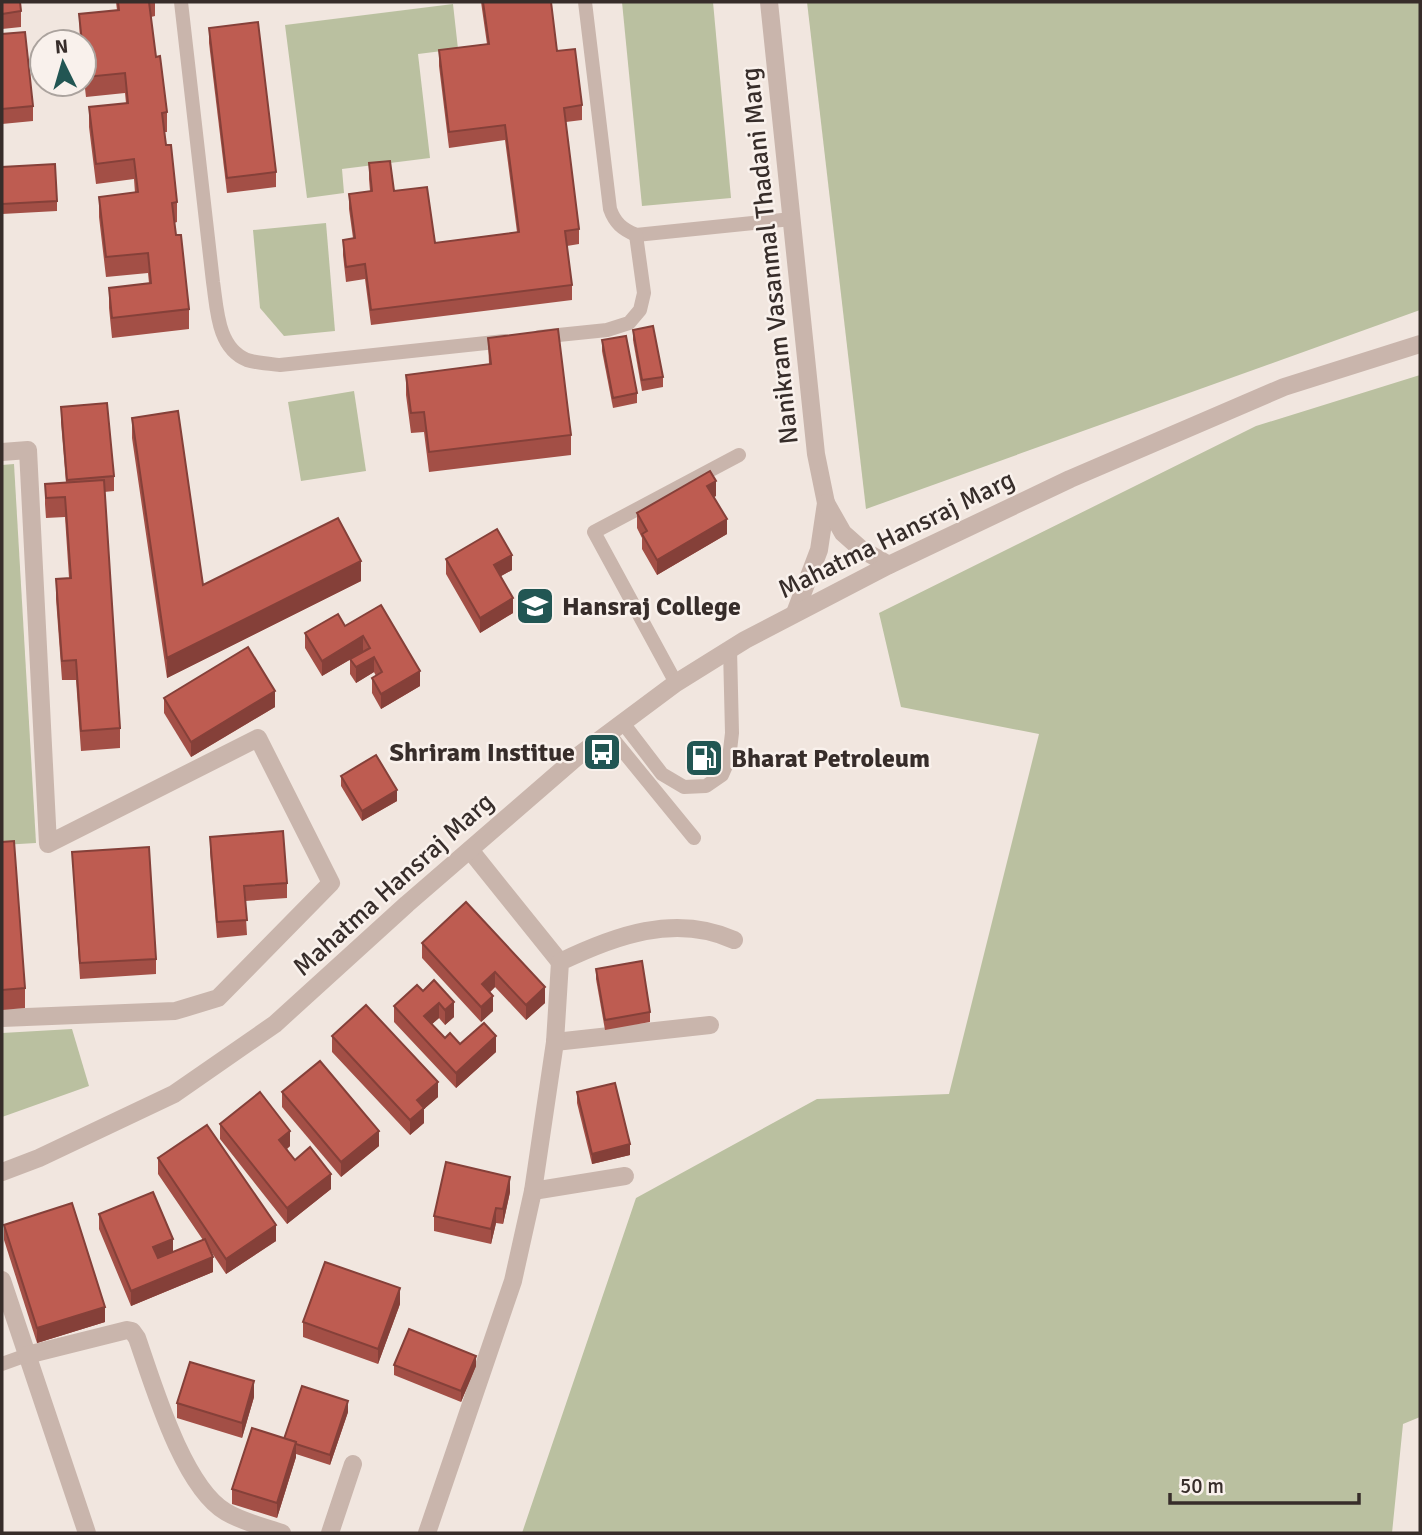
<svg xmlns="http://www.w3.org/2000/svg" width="1422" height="1535" viewBox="0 0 1422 1535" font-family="Signika,sans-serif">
	<rect width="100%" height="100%" fill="#f1e6df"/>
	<g fill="#bac0a0">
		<polygon points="622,2 713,2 731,198 642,206"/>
		<polygon points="807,2 1420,2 1420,310 866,509"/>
		<polygon points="453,4 458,49 418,54 430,158 342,169 344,193 307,198 285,25"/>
		<polygon points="326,223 335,331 284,336 260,308 253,230"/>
		<polygon points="1420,375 1420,1417 1403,1424 1392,1533 522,1533 636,1198 817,1099 949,1094 1039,734 901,707 879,613 1256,426"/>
		<polygon points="354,391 366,471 301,481 288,402"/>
		<polygon points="14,464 36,843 2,845 2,465"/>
		<polygon points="72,1029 89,1086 2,1117 2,1033"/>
	</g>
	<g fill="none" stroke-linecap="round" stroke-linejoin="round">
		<g stroke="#c9b5ac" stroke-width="14">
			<path d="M181 2 213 282C217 308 217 348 247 360 256 363 270 364 280 365L505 341"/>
			<path d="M585 2 610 209C615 223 622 229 636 235L792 219"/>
			<polyline points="539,337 607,330 629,323 640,310 644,293 636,235"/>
			<polyline points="676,683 594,532 739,455"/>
			<polyline points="623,723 662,774 684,787 706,786 722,775 729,759 732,733 730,649"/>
			<polyline points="609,734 694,838"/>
			<polyline points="2,1364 27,1355"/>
		</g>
		<g stroke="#c9b5ac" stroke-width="18">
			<polyline points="2,452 28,450 48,844 258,738 331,883 218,998 175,1011 2,1018"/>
			<polyline points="470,850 560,962"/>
			<polyline points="555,1042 710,1025"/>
			<polyline points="533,1191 625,1176"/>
			<polyline points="2,1280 87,1533"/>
			<path d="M27 1355 127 1330 132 1331 137 1338C153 1384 183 1487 226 1512 243 1522 264 1527 282 1533"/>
			<polyline points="330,1533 353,1464"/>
			<path d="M427 1533 513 1281 533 1191 555 1042 560 962C614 936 675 913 734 940"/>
		</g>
		<g stroke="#c9b5ac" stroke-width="18">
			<polyline points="769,2 816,454 826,503 819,550 795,613"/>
			<polyline points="826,503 843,533 861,549 889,565"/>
			<polyline points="2,1172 39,1158 174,1094 275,1024 407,904 578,756 676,683 745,640 889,565 1070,479 1284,387 1420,344"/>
		</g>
	</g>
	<g fill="#a34f46">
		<polygon points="2,2 21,11 21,27 2,29"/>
		<polygon points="116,2 155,2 155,16 151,17 156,57 167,112 167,132 164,132 177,202 177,222 174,223 189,309 189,329 112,338 109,308 109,288 149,283 148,273 106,277 99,217 99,197 135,193 134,179 96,184 89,127 89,107 126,103 125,93 86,97 84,80 84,42 80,42 79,14 117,10"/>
		<polygon points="481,2 551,2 557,51 582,105 582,120 566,122 579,229 579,244 567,246 572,285 572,300 371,325 365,279 346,282 343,255 343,240 353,238 349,209 349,194 370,191 369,179 369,163 394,191 435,243 517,232 505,140 449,148 439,66 439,50 487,44"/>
		<polygon points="209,28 276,172 276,187 227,193 209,43"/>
		<polygon points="2,34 33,106 33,121 2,124"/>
		<polygon points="2,167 57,201 57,211 2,214"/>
		<polygon points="633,330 663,377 663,387 642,391 633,340"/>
		<polygon points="488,338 571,435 571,455 429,472 424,432 411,433 406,395 406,375 489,364"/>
		<polygon points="602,340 637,393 637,403 613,408 602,351"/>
		<polygon points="61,407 114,476 114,491 104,492 120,728 120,748 81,751 76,680 62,680 56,599 56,579 69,578 65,517 46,518 45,504 45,484 66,483 61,422"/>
		<polygon points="132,418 203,585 361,581 167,678 132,438"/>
		<polygon points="716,496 714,497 727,534 657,575 642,549 642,538 637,528 637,513"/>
		<polygon points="446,559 512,570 501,576 513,613 480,633 446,574"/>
		<polygon points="381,605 420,686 381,709 372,693 372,678 376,676 374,672 356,683 350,674 350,659 363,652 322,676 305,648 305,633 345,626"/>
		<polygon points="164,698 275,707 191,757 164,713"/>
		<polygon points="341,776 397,801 362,821 341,786"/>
		<polygon points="210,837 287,883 287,898 245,901 247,935 217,938 210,852"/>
		<polygon points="2,842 25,988 25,1008 2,1010"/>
		<polygon points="72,852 156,959 156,974 80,979"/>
		<polygon points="466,902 545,1003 526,1020 495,987 490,992 493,1011 481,1022 422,958 422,943"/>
		<polygon points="596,969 650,1012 650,1022 605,1030 596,979"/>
		<polygon points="434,980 454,1017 445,1025 439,1018 432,1024 445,1038 460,1044 496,1052 456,1088 394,1022 394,1006 423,991"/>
		<polygon points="332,1036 438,1097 424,1109 424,1123 410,1135 332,1052"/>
		<polygon points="282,1092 379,1146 341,1177 282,1107"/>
		<polygon points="577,1092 630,1155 592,1164 577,1103"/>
		<polygon points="220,1124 290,1146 287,1149 295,1160 331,1189 287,1224 220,1139"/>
		<polygon points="158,1158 276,1241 226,1274 210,1250 213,1272 131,1306 99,1229 99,1214 173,1252 203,1240 158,1174"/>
		<polygon points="510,1192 503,1224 496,1223 491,1244 434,1231 434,1216"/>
		<polygon points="4,1225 105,1322 37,1343 4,1240"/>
		<polygon points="400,1304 378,1364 303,1337 303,1322"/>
		<polygon points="394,1365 476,1366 461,1402 394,1375"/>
		<polygon points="254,1397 242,1438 177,1418 177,1403"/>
		<polygon points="348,1412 330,1465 296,1454 296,1457 277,1518 232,1504 232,1489 284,1439"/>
	</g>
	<g fill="#854039">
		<polygon points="716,481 716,496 707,501 707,486"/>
		<polygon points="727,519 727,534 657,575 657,560"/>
		<polygon points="512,555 512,570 494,580 494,565"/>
		<polygon points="361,561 361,581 167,678 167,658"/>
		<polygon points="513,598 513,613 480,633 480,618"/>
		<polygon points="363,636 363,652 322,676 322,661"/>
		<polygon points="374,657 374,672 356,683 356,667"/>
		<polygon points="420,671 420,686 381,709 381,694"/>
		<polygon points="275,691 275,707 191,757 191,742"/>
		<polygon points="397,790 397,801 362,821 362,811"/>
		<polygon points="495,972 495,987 482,1000 482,984"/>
		<polygon points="545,987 545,1003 526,1020 526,1005"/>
		<polygon points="493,996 493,1011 481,1022 481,1007"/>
		<polygon points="454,1002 454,1017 445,1025 445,1010"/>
		<polygon points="439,1003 439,1018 424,1031 424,1016"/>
		<polygon points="496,1036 496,1052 456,1088 456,1073"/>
		<polygon points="438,1082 438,1097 424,1109 424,1123 410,1135 410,1120 417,1100"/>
		<polygon points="290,1131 290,1146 279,1155 279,1140"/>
		<polygon points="379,1131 379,1146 341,1177 341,1162"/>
		<polygon points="630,1144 630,1155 592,1164 592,1154"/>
		<polygon points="331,1174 331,1189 287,1224 287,1208"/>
		<polygon points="510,1177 510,1192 503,1224 503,1209"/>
		<polygon points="496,1208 496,1223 491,1244 491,1229"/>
		<polygon points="276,1225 276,1241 226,1274 226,1259"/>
		<polygon points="173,1239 173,1254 153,1262 153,1247"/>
		<polygon points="213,1257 213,1272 131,1306 131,1291"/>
		<polygon points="400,1288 400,1304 378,1364 378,1349"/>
		<polygon points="105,1307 105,1322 37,1343 37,1328"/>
		<polygon points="476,1356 476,1366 461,1402 461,1391"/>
		<polygon points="254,1381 254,1397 242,1438 242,1423"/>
		<polygon points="348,1401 348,1412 330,1465 330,1455"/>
		<polygon points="296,1442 296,1457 277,1518 277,1503"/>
	</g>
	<g fill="#be5c51" stroke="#854039" stroke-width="2">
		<polygon points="2,2 20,2 21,11 2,14"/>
		<polygon points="118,2 149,2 156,57 160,56 167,112 162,113 166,145 171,145 177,202 172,203 176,235 181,235 189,309 112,318 109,288 151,283 148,253 106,257 99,197 138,192 134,159 96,164 89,107 128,103 125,73 86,77 84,60 84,42 82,42 79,14 119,10"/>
		<polygon points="483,2 551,2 557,51 575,49 582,105 564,108 579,229 565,231 572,285 371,310 365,264 346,267 343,240 355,238 349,194 372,191 369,163 390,161 394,191 427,187 435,243 519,232 505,125 449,132 439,50 489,44"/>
		<polygon points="258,22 276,172 227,178 209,28"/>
		<polygon points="25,32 33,106 2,109 2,34"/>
		<polygon points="55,164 57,201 2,204 2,167"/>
		<polygon points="653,326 663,377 642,380 633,330"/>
		<polygon points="558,329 571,435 429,452 424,412 411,413 406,375 491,364 488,338"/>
		<polygon points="626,336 637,393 613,398 602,340"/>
		<polygon points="107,403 114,476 67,480 61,407"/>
		<polygon points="178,411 203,585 338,518 361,561 167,658 132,418"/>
		<polygon points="710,471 716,481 707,486 727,519 657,560 642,534 647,531 637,513"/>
		<polygon points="104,480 120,728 81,731 76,660 62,661 56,579 71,578 65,497 46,498 45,484"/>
		<polygon points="497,529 512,555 494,565 513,598 480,618 446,559"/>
		<polygon points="381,605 420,671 381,694 372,678 382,672 374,657 356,667 350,659 370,648 363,636 322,661 305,633 338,614 345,626"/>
		<polygon points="248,647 275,691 191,742 164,698"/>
		<polygon points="376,755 397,790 362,811 341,776"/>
		<polygon points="283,831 287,883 244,886 247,920 217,922 210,837"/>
		<polygon points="14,841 25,988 2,990 2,842"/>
		<polygon points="149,847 156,959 80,963 72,852"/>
		<polygon points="466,902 545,987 526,1005 495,972 482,984 493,996 481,1007 422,943"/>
		<polygon points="642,961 650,1012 605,1020 596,969"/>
		<polygon points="434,980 454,1002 445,1010 439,1003 424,1016 445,1038 450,1033 460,1044 484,1023 496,1036 456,1073 394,1006 417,985 423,991"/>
		<polygon points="366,1005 438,1082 417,1100 424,1108 410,1120 332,1036"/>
		<polygon points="320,1061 379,1131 341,1162 282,1092"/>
		<polygon points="615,1083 630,1144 592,1154 577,1092"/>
		<polygon points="260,1092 290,1131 279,1140 295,1160 310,1147 331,1174 287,1208 220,1124"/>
		<polygon points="207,1125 276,1225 226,1259 158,1158"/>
		<polygon points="446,1162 510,1177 503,1209 496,1208 491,1229 434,1216"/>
		<polygon points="153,1192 173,1239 153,1247 158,1258 205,1239 213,1257 131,1291 99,1214"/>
		<polygon points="72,1203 105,1307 37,1328 4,1225"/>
		<polygon points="325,1262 400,1288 378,1349 303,1322"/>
		<polygon points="409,1329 476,1356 461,1391 394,1365"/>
		<polygon points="190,1362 254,1381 242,1423 177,1403"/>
		<polygon points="302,1386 348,1401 330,1455 296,1444 296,1442 284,1439"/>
		<polygon points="252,1428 296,1442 277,1503 232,1489"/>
	</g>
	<defs>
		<symbol id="university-square" viewBox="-11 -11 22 22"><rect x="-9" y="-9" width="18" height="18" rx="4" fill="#225653" stroke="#f9f1ec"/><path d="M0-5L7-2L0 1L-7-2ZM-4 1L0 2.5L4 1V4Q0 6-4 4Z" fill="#fff"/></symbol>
		<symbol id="bus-square" viewBox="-11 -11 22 22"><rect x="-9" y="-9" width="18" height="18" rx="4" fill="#225653" stroke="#f9f1ec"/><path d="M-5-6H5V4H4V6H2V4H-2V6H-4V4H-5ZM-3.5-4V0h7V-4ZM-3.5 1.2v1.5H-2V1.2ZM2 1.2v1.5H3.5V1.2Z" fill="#fff"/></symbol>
		<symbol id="fuel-square" viewBox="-11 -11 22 22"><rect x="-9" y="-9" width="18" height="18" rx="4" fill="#225653" stroke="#f9f1ec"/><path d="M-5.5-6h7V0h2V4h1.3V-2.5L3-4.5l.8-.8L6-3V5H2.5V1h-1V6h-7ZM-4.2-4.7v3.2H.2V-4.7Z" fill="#fff"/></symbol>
	</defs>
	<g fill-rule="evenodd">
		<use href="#university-square" x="513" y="584" width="44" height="44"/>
		<use href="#bus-square" x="580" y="730" width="44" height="44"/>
		<use href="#fuel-square" x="682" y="736" width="44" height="44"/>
	</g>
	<g text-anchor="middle" stroke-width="5" stroke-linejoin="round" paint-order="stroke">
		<g font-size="26" fill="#372d2a" stroke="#f9f1ec">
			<text transform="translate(769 256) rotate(-96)" y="9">Nanikram Vasanmal Thadani Marg</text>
			<text transform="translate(896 534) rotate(-26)" y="9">Mahatma Hansraj Marg</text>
			<text transform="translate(393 884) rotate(-42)" y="9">Mahatma Hansraj Marg</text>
		</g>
		<g font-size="26" font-weight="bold" fill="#372d2a" stroke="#f9f1ec" text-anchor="start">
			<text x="562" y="615">Hansraj College</text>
			<text x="575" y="761" text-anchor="end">Shriram Institue</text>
			<text x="731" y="767">Bharat Petroleum</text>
		</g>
	</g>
	<rect width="1422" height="1535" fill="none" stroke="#372d2a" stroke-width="7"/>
	<g transform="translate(63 63) rotate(355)"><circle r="33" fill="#f9f1ec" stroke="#aba39e" stroke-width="2"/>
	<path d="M0-5L12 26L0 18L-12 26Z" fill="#225653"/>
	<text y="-10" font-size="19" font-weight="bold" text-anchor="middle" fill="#372d2a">N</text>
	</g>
	<path d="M1170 1493v10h189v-10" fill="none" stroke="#372d2a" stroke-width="3.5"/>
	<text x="1180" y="1493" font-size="21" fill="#372d2a" stroke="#f9f1ec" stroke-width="5" paint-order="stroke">50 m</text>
</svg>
